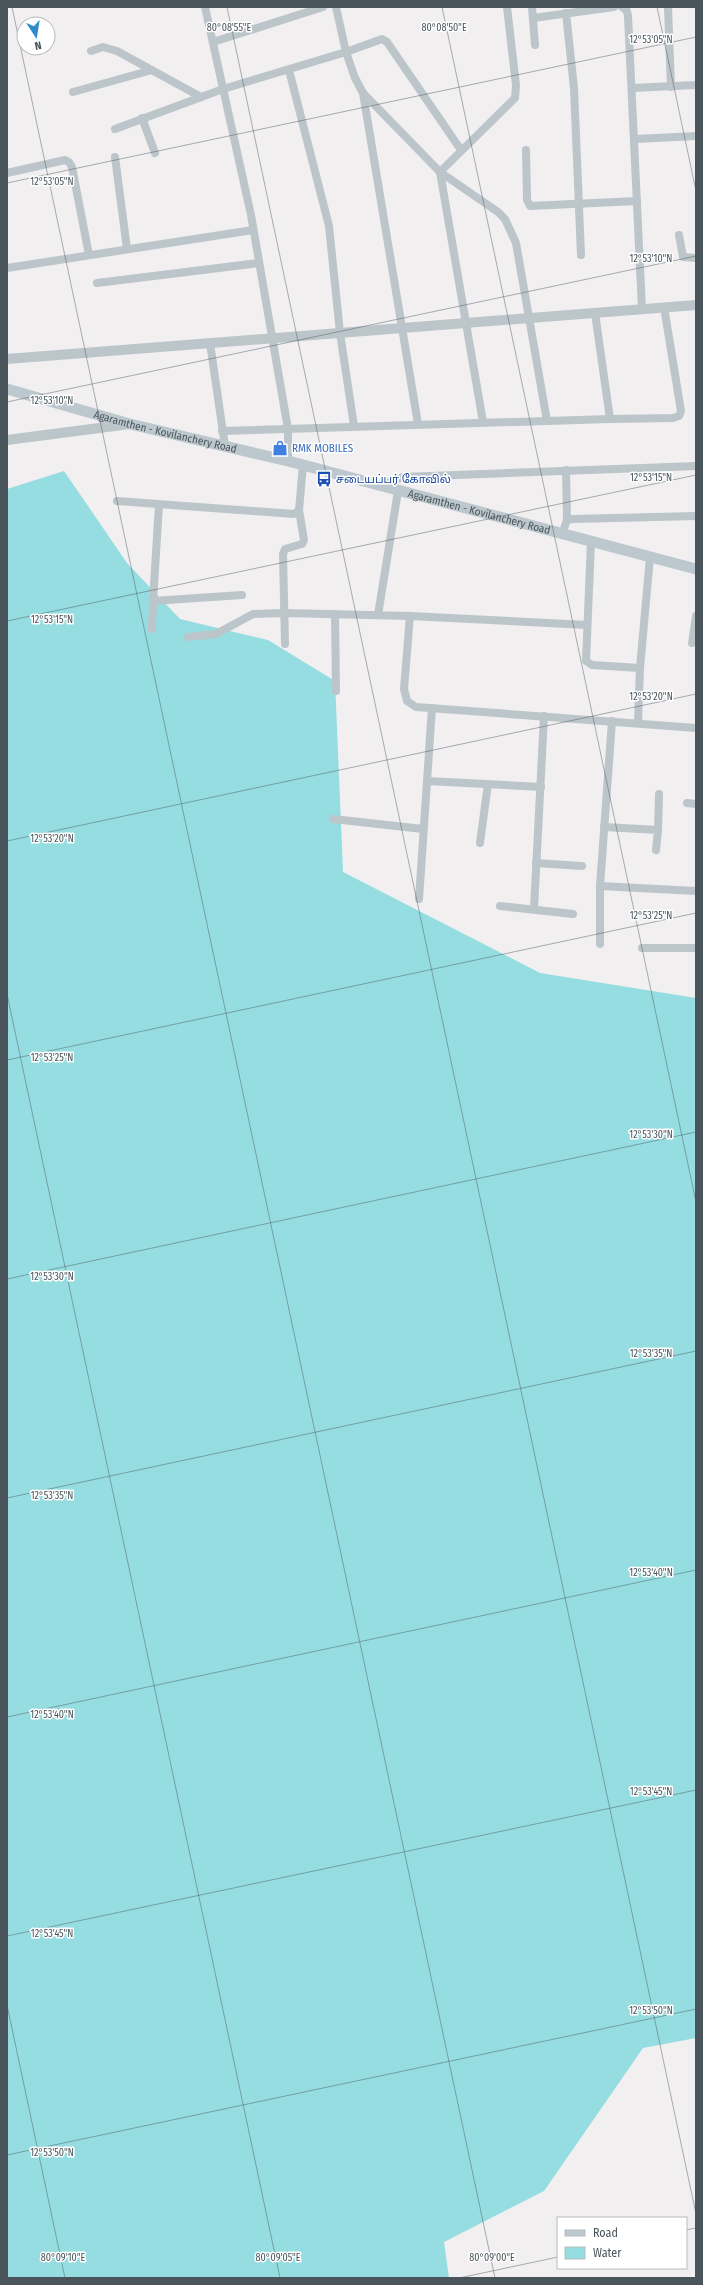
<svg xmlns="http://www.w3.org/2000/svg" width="703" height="2285" viewBox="0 0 703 2285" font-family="'Fira Sans Condensed','Noto Sans Tamil',sans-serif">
	<rect width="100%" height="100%" fill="#f1eff0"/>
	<polygon fill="#95dde1" points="64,471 127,563 180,619 268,640 335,681 343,872 540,973 696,998 696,2038 643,2048 544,2191 444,2242 449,2278 7,2278 7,489"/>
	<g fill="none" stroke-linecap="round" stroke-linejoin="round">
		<g stroke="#bcc5ca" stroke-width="8">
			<polyline points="205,7 251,215 288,429 288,461"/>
			<polyline points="336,7 346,52 382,39 387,42 461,150"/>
			<polyline points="532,7 535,45"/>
			<polyline points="622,7 627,11 628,16 642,309"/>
			<polyline points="668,7 671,87"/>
			<polyline points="566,13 574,88 581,255"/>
			<polyline points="533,18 614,7"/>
			<polyline points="213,42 323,7"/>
			<polyline points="91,51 103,47 117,51 201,97"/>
			<polyline points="289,70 329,226 340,333 354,426"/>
			<polyline points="632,88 696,85"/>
			<polyline points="73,92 152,70"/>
			<polyline points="363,93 418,424"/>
			<polyline points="142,118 155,153"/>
			<polyline points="115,129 223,89 346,52 355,78 363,93 440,172 498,212 505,219 516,243 547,421"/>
			<polyline points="635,139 696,136"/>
			<polyline points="526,150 527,200 530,206 637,201"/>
			<polyline points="115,157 127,249"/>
			<polyline points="440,172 483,422"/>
			<polyline points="440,172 515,98 516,85 507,7"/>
			<polyline points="7,173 65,160 69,162 72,167 89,255"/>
			<polyline points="679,235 683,257 696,258"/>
			<polyline points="7,268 253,230"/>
			<polyline points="97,283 259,263"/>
			<polyline points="210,343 225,446"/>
			<polyline points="610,419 673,418 679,416 681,411 664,307"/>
			<polyline points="222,431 610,419 595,313"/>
			<polyline points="566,470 567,520"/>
			<polyline points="379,486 403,477 696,466"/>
			<polyline points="117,501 294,514 299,510 303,465"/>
			<polyline points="159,505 153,601 242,595"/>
			<polyline points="562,534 567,520 573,519 696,516"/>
			<polyline points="591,542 586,661 592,665 640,668"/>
			<polyline points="335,614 336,691"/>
			<polyline points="378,615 398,491"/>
			<polyline points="410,616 587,625"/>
			<polyline points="152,629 153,601"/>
			<polyline points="188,637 216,634 253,614 284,613 410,616 404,689 407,701 416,707 696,728"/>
			<polyline points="692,643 696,616"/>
			<polyline points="285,644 283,554 285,549 302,544 304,540 299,510"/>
			<polyline points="638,723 640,668 650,557"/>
			<polyline points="427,781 541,787"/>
			<polyline points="687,803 696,804"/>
			<polyline points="333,819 423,829"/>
			<polyline points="604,827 658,830 656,850"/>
			<polyline points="658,830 659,794"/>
			<polyline points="480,843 488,784"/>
			<polyline points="536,863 582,866"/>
			<polyline points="600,886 696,891"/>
			<polyline points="419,899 432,708"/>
			<polyline points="500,906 573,914"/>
			<polyline points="534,909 544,716"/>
			<polyline points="600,944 600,886 612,721"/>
			<polyline points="642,948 696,948"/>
		</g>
		<g stroke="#bcc5ca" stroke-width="10">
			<polyline points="7,359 696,305"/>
			<polyline points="7,440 130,424"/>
		</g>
		<path stroke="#bdc8ce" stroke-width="11" id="s1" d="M7 389 130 424 288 461 696 569"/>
	</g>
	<path fill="none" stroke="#49555a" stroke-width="1" stroke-opacity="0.45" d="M12 7 495 2278M227 7 696 2214M442 7 696 1202M657 7 696 191M7 183 696 37M7 402 696 256M7 621 696 475M7 841 696 694M7 994 280 2278M7 1060 696 913M7 1279 696 1132M7 1498 696 1351M7 1717 696 1570M7 1936 696 1790M7 2005 65 2278M7 2155 696 2009M686 2230 696 2228M459 2278 558 2257"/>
	<defs>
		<symbol id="shop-bare" viewBox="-9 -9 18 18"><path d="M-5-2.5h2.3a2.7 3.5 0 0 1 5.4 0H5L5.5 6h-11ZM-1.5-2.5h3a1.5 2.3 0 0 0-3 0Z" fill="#3f7fe0" stroke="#fff" stroke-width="2.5" paint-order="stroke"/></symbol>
		<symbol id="bus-bare" viewBox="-9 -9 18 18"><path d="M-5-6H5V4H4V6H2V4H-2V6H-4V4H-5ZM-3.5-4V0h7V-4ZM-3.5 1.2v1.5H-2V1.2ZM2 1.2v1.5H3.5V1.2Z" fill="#1a4fb4" stroke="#fff" stroke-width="2.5" paint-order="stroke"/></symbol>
	</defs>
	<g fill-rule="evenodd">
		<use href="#shop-bare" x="269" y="437" width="22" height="22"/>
		<use href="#bus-bare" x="313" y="468" width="22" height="22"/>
	</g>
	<g text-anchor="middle" stroke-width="3" stroke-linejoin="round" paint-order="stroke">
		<g font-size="11" fill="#49555a" stroke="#fff">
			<text dy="4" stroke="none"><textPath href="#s1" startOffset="164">Agaramthen - Kovilanchery Road</textPath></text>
			<text dy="4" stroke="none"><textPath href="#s1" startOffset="488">Agaramthen - Kovilanchery Road</textPath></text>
		</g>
		<g font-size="11" fill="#366cbe" stroke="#fff" text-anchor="start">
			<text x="292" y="452">RMK MOBILES</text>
		</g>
		<g font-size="11" fill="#164399" stroke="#fff" text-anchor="start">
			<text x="336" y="483">சடையப்பர் கோவில்</text>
		</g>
	</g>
	<g font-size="10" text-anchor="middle" fill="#49555a" stroke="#fff" stroke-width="3" stroke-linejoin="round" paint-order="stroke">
		<text x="229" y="31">80°08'55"E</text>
		<text x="444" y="31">80°08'50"E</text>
		<text x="651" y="43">12°53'05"N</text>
		<text x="52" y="185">12°53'05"N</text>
		<text x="651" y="262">12°53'10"N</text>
		<text x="52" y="404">12°53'10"N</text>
		<text x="651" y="481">12°53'15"N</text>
		<text x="52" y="623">12°53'15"N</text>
		<text x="651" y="700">12°53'20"N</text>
		<text x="52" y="842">12°53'20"N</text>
		<text x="651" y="919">12°53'25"N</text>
		<text x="52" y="1061">12°53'25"N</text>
		<text x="651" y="1138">12°53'30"N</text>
		<text x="52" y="1280">12°53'30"N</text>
		<text x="651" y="1357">12°53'35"N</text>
		<text x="52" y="1499">12°53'35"N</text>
		<text x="651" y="1576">12°53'40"N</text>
		<text x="52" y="1718">12°53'40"N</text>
		<text x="651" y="1795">12°53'45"N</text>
		<text x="52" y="1937">12°53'45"N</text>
		<text x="651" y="2014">12°53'50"N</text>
		<text x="52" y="2156">12°53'50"N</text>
		<text x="63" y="2261">80°09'10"E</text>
		<text x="278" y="2261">80°09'05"E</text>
		<text x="492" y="2261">80°09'00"E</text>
	</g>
	<rect width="703" height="2285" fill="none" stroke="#49555a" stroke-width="16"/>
	<rect x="557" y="2217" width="130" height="52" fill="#ffffff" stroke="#b6bbbd"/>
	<rect x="565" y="2230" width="20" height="6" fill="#bdc8ce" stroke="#b6bbbd"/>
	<text x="593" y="2237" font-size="12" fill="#49555a">Road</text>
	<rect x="565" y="2247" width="20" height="12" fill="#95dde1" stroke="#b6bbbd"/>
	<text x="593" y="2257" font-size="12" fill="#49555a">Water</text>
	<g transform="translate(36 36) rotate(168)"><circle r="19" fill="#ffffff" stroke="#b6bbbd"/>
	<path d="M0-3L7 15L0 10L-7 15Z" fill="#2f8ccc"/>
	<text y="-6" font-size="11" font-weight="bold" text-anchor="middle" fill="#49555a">N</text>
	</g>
</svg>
